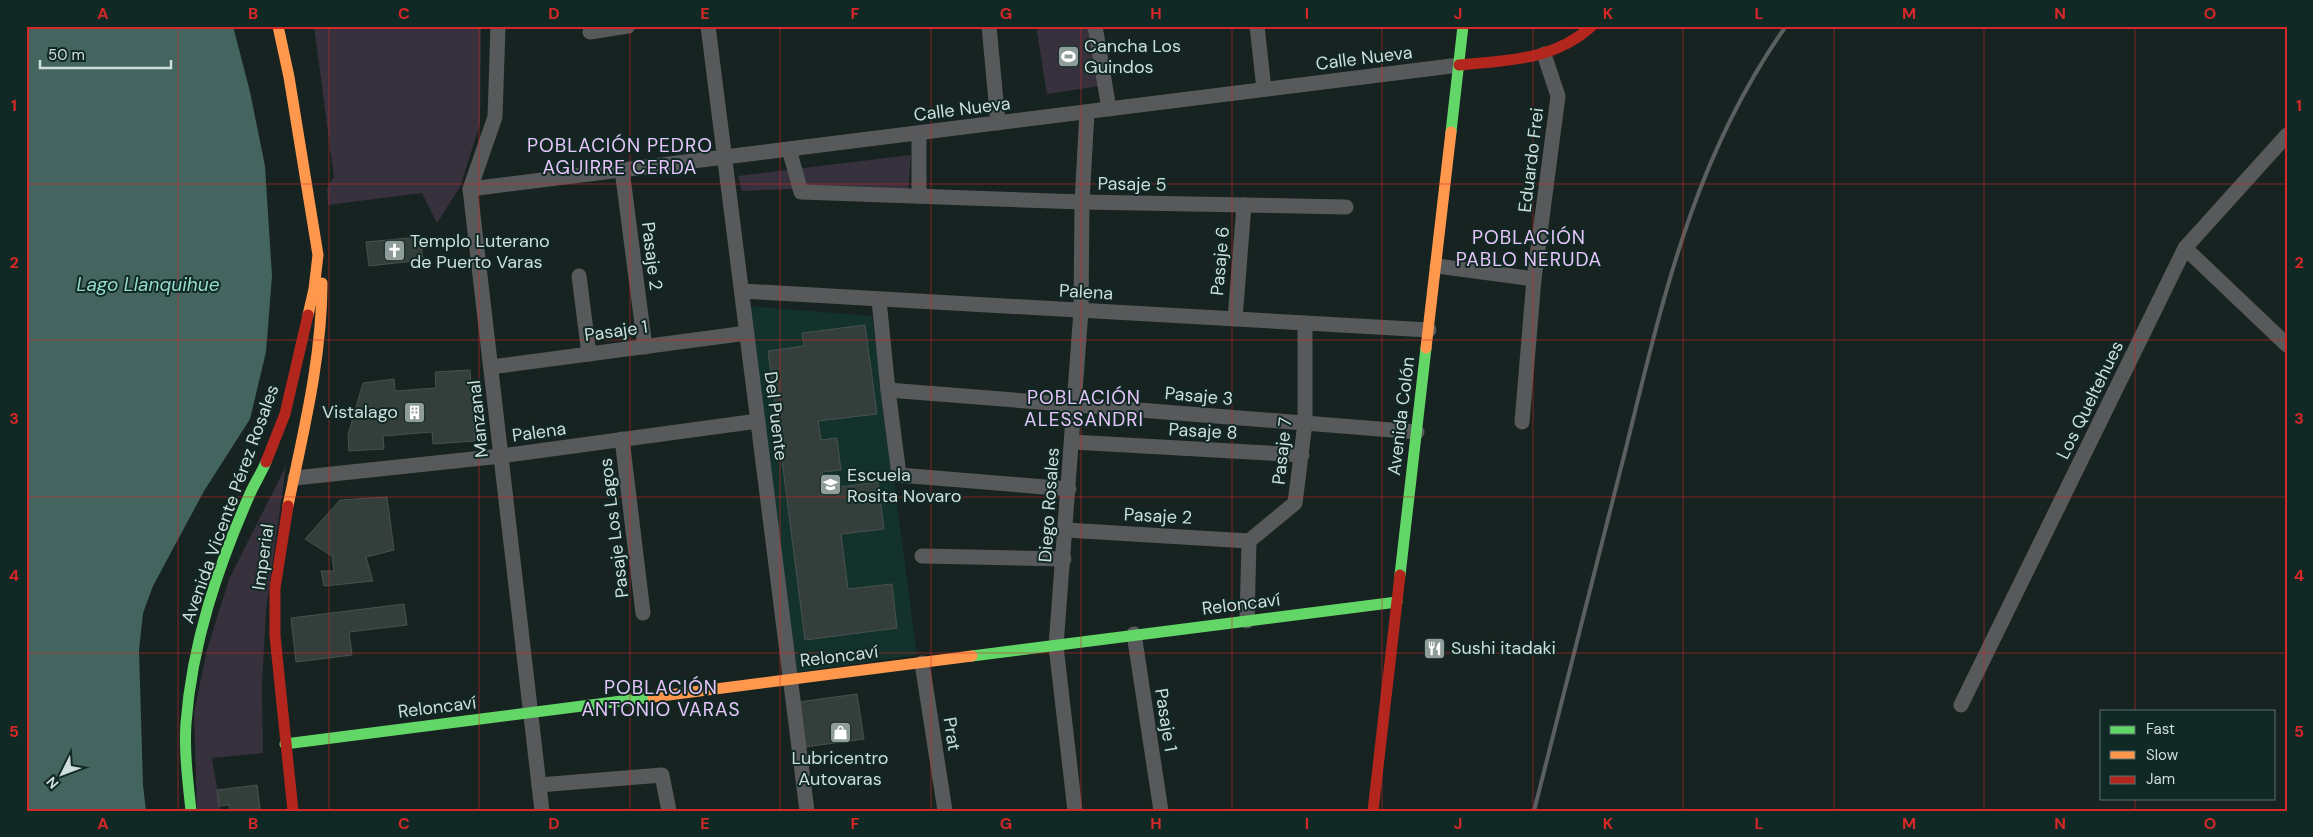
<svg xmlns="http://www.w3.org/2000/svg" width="2313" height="837" viewBox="0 0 2313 837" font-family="'DM Sans',sans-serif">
	<rect width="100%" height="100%" fill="#172320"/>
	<polygon fill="#13322c" points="747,306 872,316 917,655 790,673"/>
	<g fill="#37313d">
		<polygon points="314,26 481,26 480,124 460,187 437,223 422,193 328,205 327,188 334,177"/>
		<polygon points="1036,26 1090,26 1100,86 1047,94"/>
		<polygon points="911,155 908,191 792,189 742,191 738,176"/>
		<polygon points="286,466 266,610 262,686 263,753 212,758 221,811 197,811 194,712 207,650 229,579"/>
	</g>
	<polygon fill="#44655f" points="26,26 233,26 250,92 265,166 272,276 266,352 250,419 204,491 153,586 143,613 139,650 143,785 146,811 26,811"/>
	<g fill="#343e3b" stroke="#475250">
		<polygon points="420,237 423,260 369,266 366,242"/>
		<polygon points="865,325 877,414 818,421 821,440 837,438 841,470 822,472 824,489 878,482 884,529 841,534 848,589 892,584 897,628 805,640 768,351 804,346 802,333"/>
		<polygon points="470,370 475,441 433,444 432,432 383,436 384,449 349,451 348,435 363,383 394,379 395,391 436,388 435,372"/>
		<polygon points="387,497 394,550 366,557 373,581 324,586 321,571 334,571 332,556 305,539 340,500"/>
		<polygon points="404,604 407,625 349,632 352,655 296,662 291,618"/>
		<polygon points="857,694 864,739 805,747 799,702"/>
		<polygon points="257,785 260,809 230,811 229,805 219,806 217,790"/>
	</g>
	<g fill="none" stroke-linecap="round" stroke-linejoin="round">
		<g stroke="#58595a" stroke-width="15">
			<polyline points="498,26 495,117 470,189 542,811"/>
			<polyline points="708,26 807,811"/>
			<polyline points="989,26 998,123"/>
			<polyline points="1095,26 1109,109"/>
			<polyline points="1257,26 1264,89"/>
			<polyline points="590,32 628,26"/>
			<polyline points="789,149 801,192 1082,202 1346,207"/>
			<polyline points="622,170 645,347"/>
			<polyline points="470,189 1459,65"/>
			<polyline points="919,196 919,133"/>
			<polyline points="2185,248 2287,345"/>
			<polyline points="1437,266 1534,279"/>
			<polyline points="579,276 589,354"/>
			<polyline points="742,291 1429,330"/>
			<polyline points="879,300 888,390 899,475 1069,489"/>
			<polyline points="1235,319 1244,205"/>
			<polyline points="491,367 747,333"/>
			<polyline points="888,390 1417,432"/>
			<polyline points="1522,422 1534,279 1558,96 1544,54"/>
			<polyline points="622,439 643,613"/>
			<polyline points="1072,442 1302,455"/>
			<polyline points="295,478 501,456 758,421"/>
			<polyline points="1066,530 1249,541"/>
			<polyline points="922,556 1064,559"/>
			<polyline points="1247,621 1249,541 1295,503 1305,423 1305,323"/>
			<polyline points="1134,634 1161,811"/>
			<polyline points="922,663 945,811"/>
			<polyline points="1961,705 2185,248 2287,135"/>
			<polyline points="539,785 662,775 669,811"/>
			<polyline points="1075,811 1056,646 1081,311 1082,202 1087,112"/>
		</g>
		<g stroke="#63d668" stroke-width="11">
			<polyline points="1451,132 1463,26"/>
			<polyline points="1400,575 1426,348"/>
			<polyline points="972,656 1397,602"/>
			<polyline points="285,744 653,697"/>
			<path d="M191 811C188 782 184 752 186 723 192 644 217 569 249 496 254 484 261 474 266 462"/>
		</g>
		<g stroke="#ff974d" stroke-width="11">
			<polyline points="278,26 289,77 318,255 314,289 308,315"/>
			<polyline points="1426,348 1451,132"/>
			<path d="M288 506C303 433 322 358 322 283"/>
			<polyline points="653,697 972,656"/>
		</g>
		<g stroke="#b3261e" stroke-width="11">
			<path d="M1459 65C1508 60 1553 61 1592 26"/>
			<polyline points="266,462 285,414 308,315"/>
			<polyline points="288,506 275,588 275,636 293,811"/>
			<polyline points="1373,811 1400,575"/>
		</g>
		<path stroke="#5a5f60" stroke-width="4" d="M1534 811C1565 691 1595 571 1625 452 1663 299 1693 158 1786 26"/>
	</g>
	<path fill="none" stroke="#d62828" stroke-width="1" stroke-opacity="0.55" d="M178 26V811M329 26V811M479 26V811M630 26V811M780 26V811M931 26V811M1081 26V811M1232 26V811M1382 26V811M1533 26V811M1683 26V811M1834 26V811M1984 26V811M2135 26V711M26 184H2287M26 340H2287M26 497H2287M26 653H2287M2135 798V811"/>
	<defs>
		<symbol id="stadium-square" viewBox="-11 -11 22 22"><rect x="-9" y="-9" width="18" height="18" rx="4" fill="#8f9d9a" stroke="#112924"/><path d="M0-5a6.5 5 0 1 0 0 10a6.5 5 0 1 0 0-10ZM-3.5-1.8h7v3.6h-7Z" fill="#fff"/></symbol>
		<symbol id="church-square" viewBox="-11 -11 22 22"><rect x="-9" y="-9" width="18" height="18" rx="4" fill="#8f9d9a" stroke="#112924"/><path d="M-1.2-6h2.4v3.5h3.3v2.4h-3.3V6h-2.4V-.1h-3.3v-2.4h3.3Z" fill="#fff"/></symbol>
		<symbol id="building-square" viewBox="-11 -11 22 22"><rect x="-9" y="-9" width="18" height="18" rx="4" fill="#8f9d9a" stroke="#112924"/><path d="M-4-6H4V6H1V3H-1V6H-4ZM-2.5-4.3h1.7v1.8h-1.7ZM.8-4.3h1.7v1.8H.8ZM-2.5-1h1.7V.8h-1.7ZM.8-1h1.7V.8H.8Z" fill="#fff"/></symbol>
		<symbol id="school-square" viewBox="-11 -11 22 22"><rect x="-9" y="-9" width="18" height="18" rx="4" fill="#8f9d9a" stroke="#112924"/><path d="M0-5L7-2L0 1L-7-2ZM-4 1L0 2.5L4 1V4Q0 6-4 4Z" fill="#fff"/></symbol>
		<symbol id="restaurant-square" viewBox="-11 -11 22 22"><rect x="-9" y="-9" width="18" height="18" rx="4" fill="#8f9d9a" stroke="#112924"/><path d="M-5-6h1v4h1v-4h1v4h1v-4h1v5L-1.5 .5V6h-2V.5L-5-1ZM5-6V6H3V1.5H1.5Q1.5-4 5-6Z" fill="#fff"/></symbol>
		<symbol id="shop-square" viewBox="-11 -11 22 22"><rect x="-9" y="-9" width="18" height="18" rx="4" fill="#8f9d9a" stroke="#112924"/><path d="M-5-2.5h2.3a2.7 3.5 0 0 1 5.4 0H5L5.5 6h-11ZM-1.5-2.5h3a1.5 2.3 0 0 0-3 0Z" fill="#fff"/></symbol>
	</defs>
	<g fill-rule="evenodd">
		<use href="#stadium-square" x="1056" y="44" width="25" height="25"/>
		<use href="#church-square" x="382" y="238" width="25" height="25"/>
		<use href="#building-square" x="402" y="400" width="25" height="25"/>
		<use href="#school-square" x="818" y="472" width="25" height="25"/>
		<use href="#restaurant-square" x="1422" y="636" width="25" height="25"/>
		<use href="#shop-square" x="828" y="720" width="25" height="25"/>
	</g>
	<g text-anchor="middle" stroke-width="4" stroke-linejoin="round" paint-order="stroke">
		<g font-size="18" fill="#d0dedb" stroke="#112924" text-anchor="start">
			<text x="1084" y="52">Cancha Los<tspan x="1084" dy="21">Guindos</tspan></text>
			<text x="410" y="247">Templo Luterano<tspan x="410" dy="21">de Puerto Varas</tspan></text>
			<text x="398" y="418" text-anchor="end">Vistalago</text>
			<text x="847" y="481">Escuela<tspan x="847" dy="21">Rosita Novaro</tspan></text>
			<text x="1451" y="654">Sushi itadaki</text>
			<text x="840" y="764" text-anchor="middle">Lubricentro<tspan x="840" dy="21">Autovaras</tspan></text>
		</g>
		<g font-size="18" fill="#d0dedb" stroke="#112924">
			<text transform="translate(1364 58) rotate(-7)" y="6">Calle Nueva</text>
			<text transform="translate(962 109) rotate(-7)" y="6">Calle Nueva</text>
			<text transform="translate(1531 160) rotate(-83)" y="6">Eduardo Frei</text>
			<text transform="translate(1132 184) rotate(1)" y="6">Pasaje 5</text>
			<text transform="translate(652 256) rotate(83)" y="6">Pasaje 2</text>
			<text transform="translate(1220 261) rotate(-85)" y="6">Pasaje 6</text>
			<text transform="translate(1086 292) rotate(3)" y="6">Palena</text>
			<text transform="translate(616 331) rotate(-8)" y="6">Pasaje 1</text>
			<text transform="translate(1199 396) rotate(5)" y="6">Pasaje 3</text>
			<text transform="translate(2090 400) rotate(-64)" y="6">Los Queltehues</text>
			<text transform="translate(776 416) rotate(83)" y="6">Del Puente</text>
			<text transform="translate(1401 416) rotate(-83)" y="6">Avenida Colón</text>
			<text transform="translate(478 419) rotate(-96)" y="6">Manzanal</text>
			<text transform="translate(1203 431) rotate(3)" y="6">Pasaje 8</text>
			<text transform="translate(539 432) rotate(-8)" y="6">Palena</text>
			<text transform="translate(1282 451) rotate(-84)" y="6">Pasaje 7</text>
			<text transform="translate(230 504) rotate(-70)" y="6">Avenida Vicente Pérez Rosales</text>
			<text transform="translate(1049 505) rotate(-86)" y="6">Diego Rosales</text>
			<text transform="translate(1158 516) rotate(3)" y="6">Pasaje 2</text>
			<text transform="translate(614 528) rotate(-97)" y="6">Pasaje Los Lagos</text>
			<text transform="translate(263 557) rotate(-82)" y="6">Imperial</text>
			<text transform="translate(1241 604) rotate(-7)" y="6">Reloncaví</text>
			<text transform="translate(839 656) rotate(-7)" y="6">Reloncaví</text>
			<text transform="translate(437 707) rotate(-7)" y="6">Reloncaví</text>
			<text transform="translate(1166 720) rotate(81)" y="6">Pasaje 1</text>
			<text transform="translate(952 734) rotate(81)" y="6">Prat</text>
		</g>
		<g font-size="19" letter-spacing="1" fill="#e8c5fa" stroke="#112924">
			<text x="620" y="152">POBLACIÓN PEDRO<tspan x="620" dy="22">AGUIRRE CERDA</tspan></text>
			<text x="1529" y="244">POBLACIÓN<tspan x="1529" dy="22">PABLO NERUDA</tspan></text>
			<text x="1084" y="404">POBLACIÓN<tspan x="1084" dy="22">ALESSANDRI</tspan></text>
			<text x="661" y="694">POBLACIÓN<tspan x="661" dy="22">ANTONIO VARAS</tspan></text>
		</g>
		<g font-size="19" font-style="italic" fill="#96dcce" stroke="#112924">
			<text x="148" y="291">Lago Llanquihue</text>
		</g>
	</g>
	<rect width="2313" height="837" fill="none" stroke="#112924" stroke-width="55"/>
	<rect x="2100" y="710" width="175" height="90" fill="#112924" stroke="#5d716d"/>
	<rect x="2110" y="726" width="25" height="8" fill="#63d668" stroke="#5d716d"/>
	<text x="2146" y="734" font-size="15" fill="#d0dedb">Fast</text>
	<rect x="2110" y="751" width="25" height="8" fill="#ff974d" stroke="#5d716d"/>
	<text x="2146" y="760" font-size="15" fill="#d0dedb">Slow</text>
	<rect x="2110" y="776" width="25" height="8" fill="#b3261e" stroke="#5d716d"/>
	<text x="2146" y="784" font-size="15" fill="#d0dedb">Jam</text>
	<g transform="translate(62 774) rotate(228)" stroke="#112924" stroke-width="4" paint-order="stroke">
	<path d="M0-4L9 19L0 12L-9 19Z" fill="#d0dedb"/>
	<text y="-8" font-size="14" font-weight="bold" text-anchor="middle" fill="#d0dedb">N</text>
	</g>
	<path d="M40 60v8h131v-8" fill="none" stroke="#d0dedb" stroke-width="2.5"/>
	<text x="48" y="60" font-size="15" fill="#d0dedb" stroke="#112924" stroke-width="4" paint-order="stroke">50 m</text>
	<rect x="28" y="28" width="2258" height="782" fill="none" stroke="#d62828" stroke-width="2"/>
	<g font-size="16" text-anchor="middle" font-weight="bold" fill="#d62828">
		<text x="103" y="19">A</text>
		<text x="253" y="19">B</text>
		<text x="404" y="19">C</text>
		<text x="554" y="19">D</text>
		<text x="705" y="19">E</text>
		<text x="855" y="19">F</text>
		<text x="1006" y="19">G</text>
		<text x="1156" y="19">H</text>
		<text x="1307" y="19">I</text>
		<text x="1458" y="19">J</text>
		<text x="1608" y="19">K</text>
		<text x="1759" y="19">L</text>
		<text x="1909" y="19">M</text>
		<text x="2060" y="19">N</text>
		<text x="2210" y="19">O</text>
		<text x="14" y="111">1</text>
		<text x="2299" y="111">1</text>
		<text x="14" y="268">2</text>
		<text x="2299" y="268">2</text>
		<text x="14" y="424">3</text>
		<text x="2299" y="424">3</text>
		<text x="14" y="581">4</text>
		<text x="2299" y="581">4</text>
		<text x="14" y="737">5</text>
		<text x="2299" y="737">5</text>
		<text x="103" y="829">A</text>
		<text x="253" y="829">B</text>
		<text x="404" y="829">C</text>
		<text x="554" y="829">D</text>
		<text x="705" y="829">E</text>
		<text x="855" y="829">F</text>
		<text x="1006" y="829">G</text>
		<text x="1156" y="829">H</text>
		<text x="1307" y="829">I</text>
		<text x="1458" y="829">J</text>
		<text x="1608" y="829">K</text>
		<text x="1759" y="829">L</text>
		<text x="1909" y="829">M</text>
		<text x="2060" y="829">N</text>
		<text x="2210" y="829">O</text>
	</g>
</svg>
